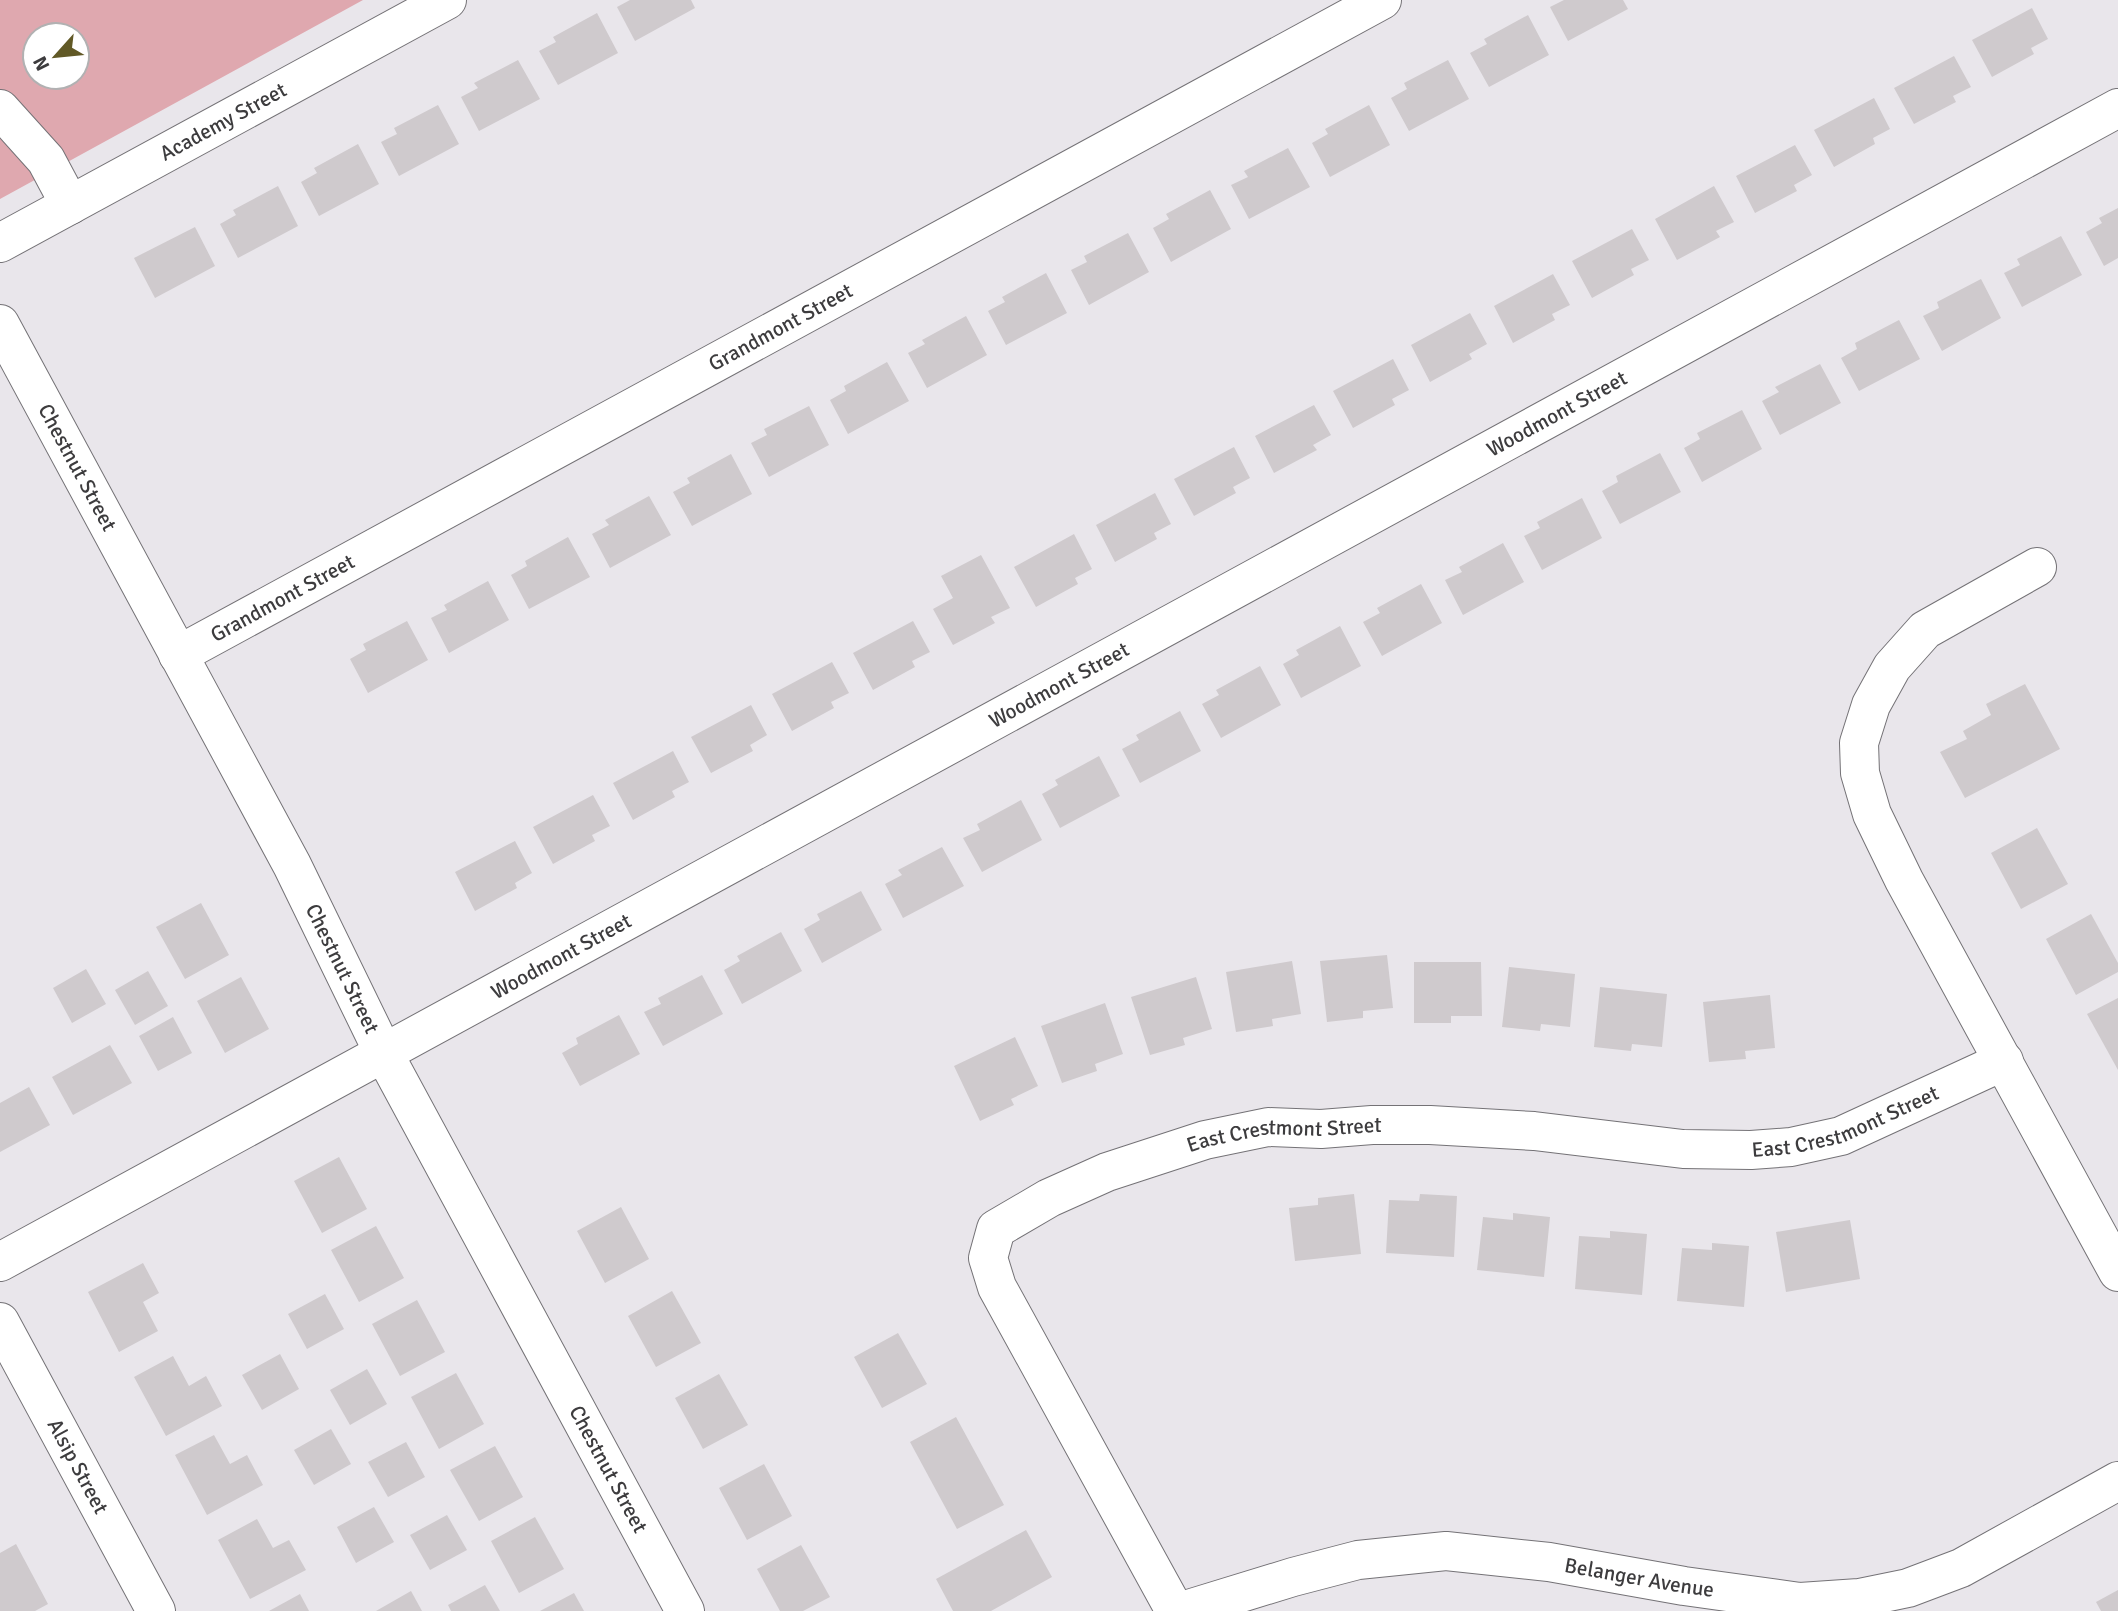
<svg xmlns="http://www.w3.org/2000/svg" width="2118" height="1611" viewBox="0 0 2118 1611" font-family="Signika,sans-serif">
	<rect width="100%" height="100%" fill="#e9e6eb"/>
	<path fill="#dfa8af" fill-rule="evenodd" d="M0 0H363L0 199ZM35 35H77V77H35Z"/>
	<g fill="#cfcacd">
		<polygon points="630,0 691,0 695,8 635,41 617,7"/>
		<polygon points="1564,0 1623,0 1628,9 1568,41 1550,7"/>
		<polygon points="2032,8 2048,39 2031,48 2034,54 1992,77 1972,40"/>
		<polygon points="597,13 618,53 558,85 539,51 556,42 553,37"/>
		<polygon points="1528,15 1549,55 1489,87 1470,53 1487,44 1484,39"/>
		<polygon points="1954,56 1971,87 1953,96 1956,102 1914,124 1894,88"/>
		<polygon points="518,60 540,99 479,131 461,97 478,88 474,83"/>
		<polygon points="1448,60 1469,99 1409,131 1391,98 1407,89 1404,83"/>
		<polygon points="1874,98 1890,129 1873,138 1875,144 1834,167 1814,130"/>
		<polygon points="438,105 459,144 399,176 381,142 397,134 394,128"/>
		<polygon points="1369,105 1390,145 1330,177 1312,143 1328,134 1325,129"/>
		<polygon points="358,144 379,184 319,216 301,182 317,173 314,168"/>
		<polygon points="1795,145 1812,175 1794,185 1797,191 1755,213 1736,176"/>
		<polygon points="1288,148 1310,187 1249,219 1231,185 1248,177 1244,171"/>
		<polygon points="278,186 298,226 238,258 220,224 236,215 233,210"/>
		<polygon points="1714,186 1734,222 1716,231 1720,237 1677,260 1655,219"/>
		<polygon points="1210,190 1231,229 1171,262 1153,228 1169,219 1166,214"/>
		<polygon points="2118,208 2118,258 2104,266 2086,232 2102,223 2099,218"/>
		<polygon points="195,227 215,266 155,298 134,258"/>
		<polygon points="1632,229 1649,260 1631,269 1634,275 1592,298 1572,261"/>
		<polygon points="1128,233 1149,272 1089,305 1071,270 1087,262 1084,256"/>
		<polygon points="2061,236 2082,275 2022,307 2004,273 2020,265 2017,259"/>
		<polygon points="1046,273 1067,313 1006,345 988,311 1005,302 1002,297"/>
		<polygon points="1553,274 1570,305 1552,314 1555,320 1513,343 1494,306"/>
		<polygon points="1981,279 2001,318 1942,351 1923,316 1939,308 1937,302"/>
		<polygon points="1470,313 1487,344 1469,354 1472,359 1430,382 1411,345"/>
		<polygon points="966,316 987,355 927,388 908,353 925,344 922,340"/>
		<polygon points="1899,320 1920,359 1859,391 1841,358 1857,349 1855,343"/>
		<polygon points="1393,359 1409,390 1392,399 1395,405 1353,428 1333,391"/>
		<polygon points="887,362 909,401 848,434 830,400 846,391 844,386"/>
		<polygon points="1820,364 1841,403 1780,435 1762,401 1779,392 1775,387"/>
		<polygon points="1314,405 1331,435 1313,445 1317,450 1274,473 1255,436"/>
		<polygon points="809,406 829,445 769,477 751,443 767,435 764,429"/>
		<polygon points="1742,410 1762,449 1702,482 1684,448 1700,439 1697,433"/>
		<polygon points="1234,447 1250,478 1233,487 1236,493 1194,516 1174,479"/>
		<polygon points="1660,453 1681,492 1620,524 1602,491 1618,482 1616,476"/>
		<polygon points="731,454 752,494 692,526 673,492 690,483 687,478"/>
		<polygon points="1155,493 1171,524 1154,533 1157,539 1115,562 1096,525"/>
		<polygon points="649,496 671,535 610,568 592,534 609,525 605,520"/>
		<polygon points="1582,498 1602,538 1542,570 1524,536 1540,528 1537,522"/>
		<polygon points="1074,534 1092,569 1075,578 1078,584 1036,607 1014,567"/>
		<polygon points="568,537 590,577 529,609 511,575 527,566 525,561"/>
		<polygon points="1503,543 1524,582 1463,615 1445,580 1462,572 1459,567"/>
		<polygon points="981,555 1010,608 991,617 995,623 953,645 933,609 953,598 941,576"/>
		<polygon points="488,581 509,620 449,653 431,618 447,610 444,605"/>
		<polygon points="1421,584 1442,623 1382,656 1363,622 1380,613 1377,608"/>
		<polygon points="407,621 428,660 368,693 350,659 366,650 363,644"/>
		<polygon points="913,621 930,652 912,661 915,667 873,690 853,653"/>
		<polygon points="1340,626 1361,666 1301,698 1283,664 1299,655 1296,650"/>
		<polygon points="832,662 849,693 831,702 834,708 792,731 772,694"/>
		<polygon points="1260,666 1281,705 1221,738 1202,704 1219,695 1216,690"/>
		<polygon points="2025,684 2060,749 1965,798 1940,752 1967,739 1963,731 1991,715 1986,704"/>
		<polygon points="751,705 767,735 750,745 753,751 711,773 691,737"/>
		<polygon points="1180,711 1201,751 1140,783 1122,749 1139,740 1136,735"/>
		<polygon points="673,751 689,782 672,791 675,797 633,820 613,783"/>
		<polygon points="1099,756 1120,796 1060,828 1042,794 1058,785 1055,780"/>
		<polygon points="593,795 610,826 592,835 595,841 553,864 533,827"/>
		<polygon points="1021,800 1042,840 982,872 963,838 980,830 977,824"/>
		<polygon points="2037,828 2068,884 2021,909 1991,853"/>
		<polygon points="515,841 532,873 515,883 517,888 475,911 455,872"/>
		<polygon points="942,847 964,886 903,918 885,884 902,875 898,870"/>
		<polygon points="861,891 882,930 822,963 804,929 820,920 817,914"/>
		<polygon points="201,903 229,955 185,979 156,927"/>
		<polygon points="2091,914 2118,963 2118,972 2076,995 2046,939"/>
		<polygon points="781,932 802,971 742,1004 724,970 740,961 737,956"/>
		<polygon points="1387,955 1393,1008 1363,1011 1363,1018 1327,1022 1320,961"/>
		<polygon points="1292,961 1301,1014 1272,1019 1273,1026 1236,1032 1226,972"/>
		<polygon points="1414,962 1481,962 1482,1016 1451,1016 1451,1023 1414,1023"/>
		<polygon points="1509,967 1575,974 1570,1027 1541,1024 1540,1031 1502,1027"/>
		<polygon points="86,969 106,1004 72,1023 53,988"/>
		<polygon points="148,971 168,1006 135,1025 115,990"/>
		<polygon points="702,975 723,1014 663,1046 644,1012 661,1004 658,998"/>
		<polygon points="241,977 269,1029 225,1053 197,1001"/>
		<polygon points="1196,977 1212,1029 1183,1038 1185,1045 1150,1055 1131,997"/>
		<polygon points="1600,987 1667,994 1662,1047 1632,1044 1631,1051 1594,1047"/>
		<polygon points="1770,995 1775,1048 1745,1051 1746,1059 1709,1062 1703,1002"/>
		<polygon points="2118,998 2118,1070 2087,1014"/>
		<polygon points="1105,1003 1123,1054 1095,1064 1097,1071 1062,1083 1041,1026"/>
		<polygon points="619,1015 640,1054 580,1086 562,1053 578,1044 576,1038"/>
		<polygon points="173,1017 192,1053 158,1071 139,1036"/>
		<polygon points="1015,1037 1038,1086 1011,1099 1014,1105 980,1121 954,1066"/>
		<polygon points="110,1045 132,1083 73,1115 52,1077"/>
		<polygon points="29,1087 50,1125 0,1152 0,1103"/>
		<polygon points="339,1157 367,1209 322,1233 294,1181"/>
		<polygon points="1354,1194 1361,1254 1295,1261 1289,1208 1318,1205 1318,1198"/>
		<polygon points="1420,1194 1457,1196 1454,1257 1386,1253 1389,1200 1419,1201"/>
		<polygon points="621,1207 649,1259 605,1283 577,1231"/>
		<polygon points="1513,1213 1550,1217 1544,1277 1477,1270 1483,1217 1513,1220"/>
		<polygon points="1850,1220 1860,1279 1786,1292 1776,1232"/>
		<polygon points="376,1226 404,1278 359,1302 331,1250"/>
		<polygon points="1610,1231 1647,1234 1642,1295 1575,1289 1579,1236 1610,1238"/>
		<polygon points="1712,1243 1749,1246 1744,1307 1677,1301 1682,1248 1712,1250"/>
		<polygon points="143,1263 159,1293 143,1302 158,1331 119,1352 88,1292"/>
		<polygon points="672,1291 701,1343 656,1367 628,1316"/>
		<polygon points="325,1294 344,1329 307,1349 288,1314"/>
		<polygon points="417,1300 445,1352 400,1376 372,1324"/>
		<polygon points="898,1333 927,1384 882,1408 854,1357"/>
		<polygon points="280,1354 299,1389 262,1410 242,1375"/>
		<polygon points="173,1356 189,1386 206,1376 222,1406 166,1436 134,1377"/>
		<polygon points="367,1369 387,1404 350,1425 330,1390"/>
		<polygon points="456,1373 484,1424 439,1449 411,1397"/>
		<polygon points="719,1374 748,1425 703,1449 675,1398"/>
		<polygon points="956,1417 1004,1505 957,1529 910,1442"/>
		<polygon points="331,1429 351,1464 314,1485 294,1450"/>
		<polygon points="214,1435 230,1464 247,1455 263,1485 207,1515 175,1455"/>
		<polygon points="406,1442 425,1477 388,1497 368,1462"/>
		<polygon points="495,1446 523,1497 479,1521 450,1470"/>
		<polygon points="764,1464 792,1516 747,1540 719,1488"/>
		<polygon points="374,1507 394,1542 356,1563 337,1527"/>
		<polygon points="447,1515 467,1550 430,1570 410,1535"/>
		<polygon points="535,1517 564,1569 519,1593 491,1541"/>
		<polygon points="257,1519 273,1548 289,1540 306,1570 250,1599 218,1540"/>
		<polygon points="1026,1530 1052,1577 991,1611 953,1611 936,1579"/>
		<polygon points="16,1544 48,1604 35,1611 0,1611 0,1553"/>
		<polygon points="801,1545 830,1597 803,1611 780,1611 757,1569"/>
		<polygon points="485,1585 500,1611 451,1611 448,1605"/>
		<polygon points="2118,1590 2118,1611 2101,1611 2096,1602"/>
		<polygon points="411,1591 422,1611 376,1611"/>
		<polygon points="574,1593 584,1611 540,1611"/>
		<polygon points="300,1594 309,1611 269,1611"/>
	</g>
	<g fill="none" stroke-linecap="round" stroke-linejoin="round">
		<defs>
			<g id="minor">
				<polyline points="0,109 46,160 70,205"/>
				<path id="s1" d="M0 243 447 0"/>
				<path id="s2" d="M0 324 292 865 383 1052 685 1611"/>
				<polyline points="2037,567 1925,630 1892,667 1871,705 1859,743 1860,773 1872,814 1904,880 2118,1272"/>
				<path id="s3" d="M178 655 1382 0"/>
				<path id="s4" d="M0 1262 2118 108"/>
				<path id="s5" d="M0 1322 156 1611"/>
				<path id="s6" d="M1175 1611 997 1287 988 1258 996 1229 1049 1198 1107 1172 1205 1140 1268 1127 1321 1129 1372 1125H1430L1534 1131 1683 1149 1751 1150 1791 1147 1841 1136 2004 1061"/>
				<path id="s7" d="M1182 1611 1293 1577 1358 1560 1446 1551 1549 1562 1684 1586 1800 1602 1859 1598 1908 1588 1961 1568 2118 1481"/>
			</g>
		</defs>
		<use href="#minor" stroke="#747276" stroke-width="40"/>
		<use href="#minor" stroke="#fff" stroke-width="38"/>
	</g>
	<g text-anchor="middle" stroke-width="5" stroke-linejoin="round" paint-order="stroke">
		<g font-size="21" fill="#3d3c3e" stroke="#fff">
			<text dy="7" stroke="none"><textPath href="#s1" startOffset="254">Academy Street</textPath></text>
			<text dy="7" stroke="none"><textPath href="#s3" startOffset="686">Grandmont Street</textPath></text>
			<text dy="7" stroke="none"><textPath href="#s4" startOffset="1773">Woodmont Street</textPath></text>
			<text dy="7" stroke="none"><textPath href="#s2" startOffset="163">Chestnut Street</textPath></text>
			<text dy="7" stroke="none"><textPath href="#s3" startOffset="119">Grandmont Street</textPath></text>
			<text dy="7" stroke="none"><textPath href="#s4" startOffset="1206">Woodmont Street</textPath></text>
			<text dy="7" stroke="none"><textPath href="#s4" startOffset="639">Woodmont Street</textPath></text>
			<text dy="7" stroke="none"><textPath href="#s2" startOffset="730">Chestnut Street</textPath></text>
			<text dy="7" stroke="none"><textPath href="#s6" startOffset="1306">East Crestmont Street</textPath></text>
			<text dy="7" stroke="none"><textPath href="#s6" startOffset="738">East Crestmont Street</textPath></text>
			<text dy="7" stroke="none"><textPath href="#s5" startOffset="164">Alsip Street</textPath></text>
			<text dy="7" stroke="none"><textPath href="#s2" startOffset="1297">Chestnut Street</textPath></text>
			<text dy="7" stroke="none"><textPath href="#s7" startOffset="467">Belanger Avenue</textPath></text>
		</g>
	</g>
	<g transform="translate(56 56) rotate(243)"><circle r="33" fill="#ffffff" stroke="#b1b1b2" stroke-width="2"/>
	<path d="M0-5L12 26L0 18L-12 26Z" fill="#615926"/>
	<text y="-10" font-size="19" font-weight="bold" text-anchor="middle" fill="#3d3c3e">N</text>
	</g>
</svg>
